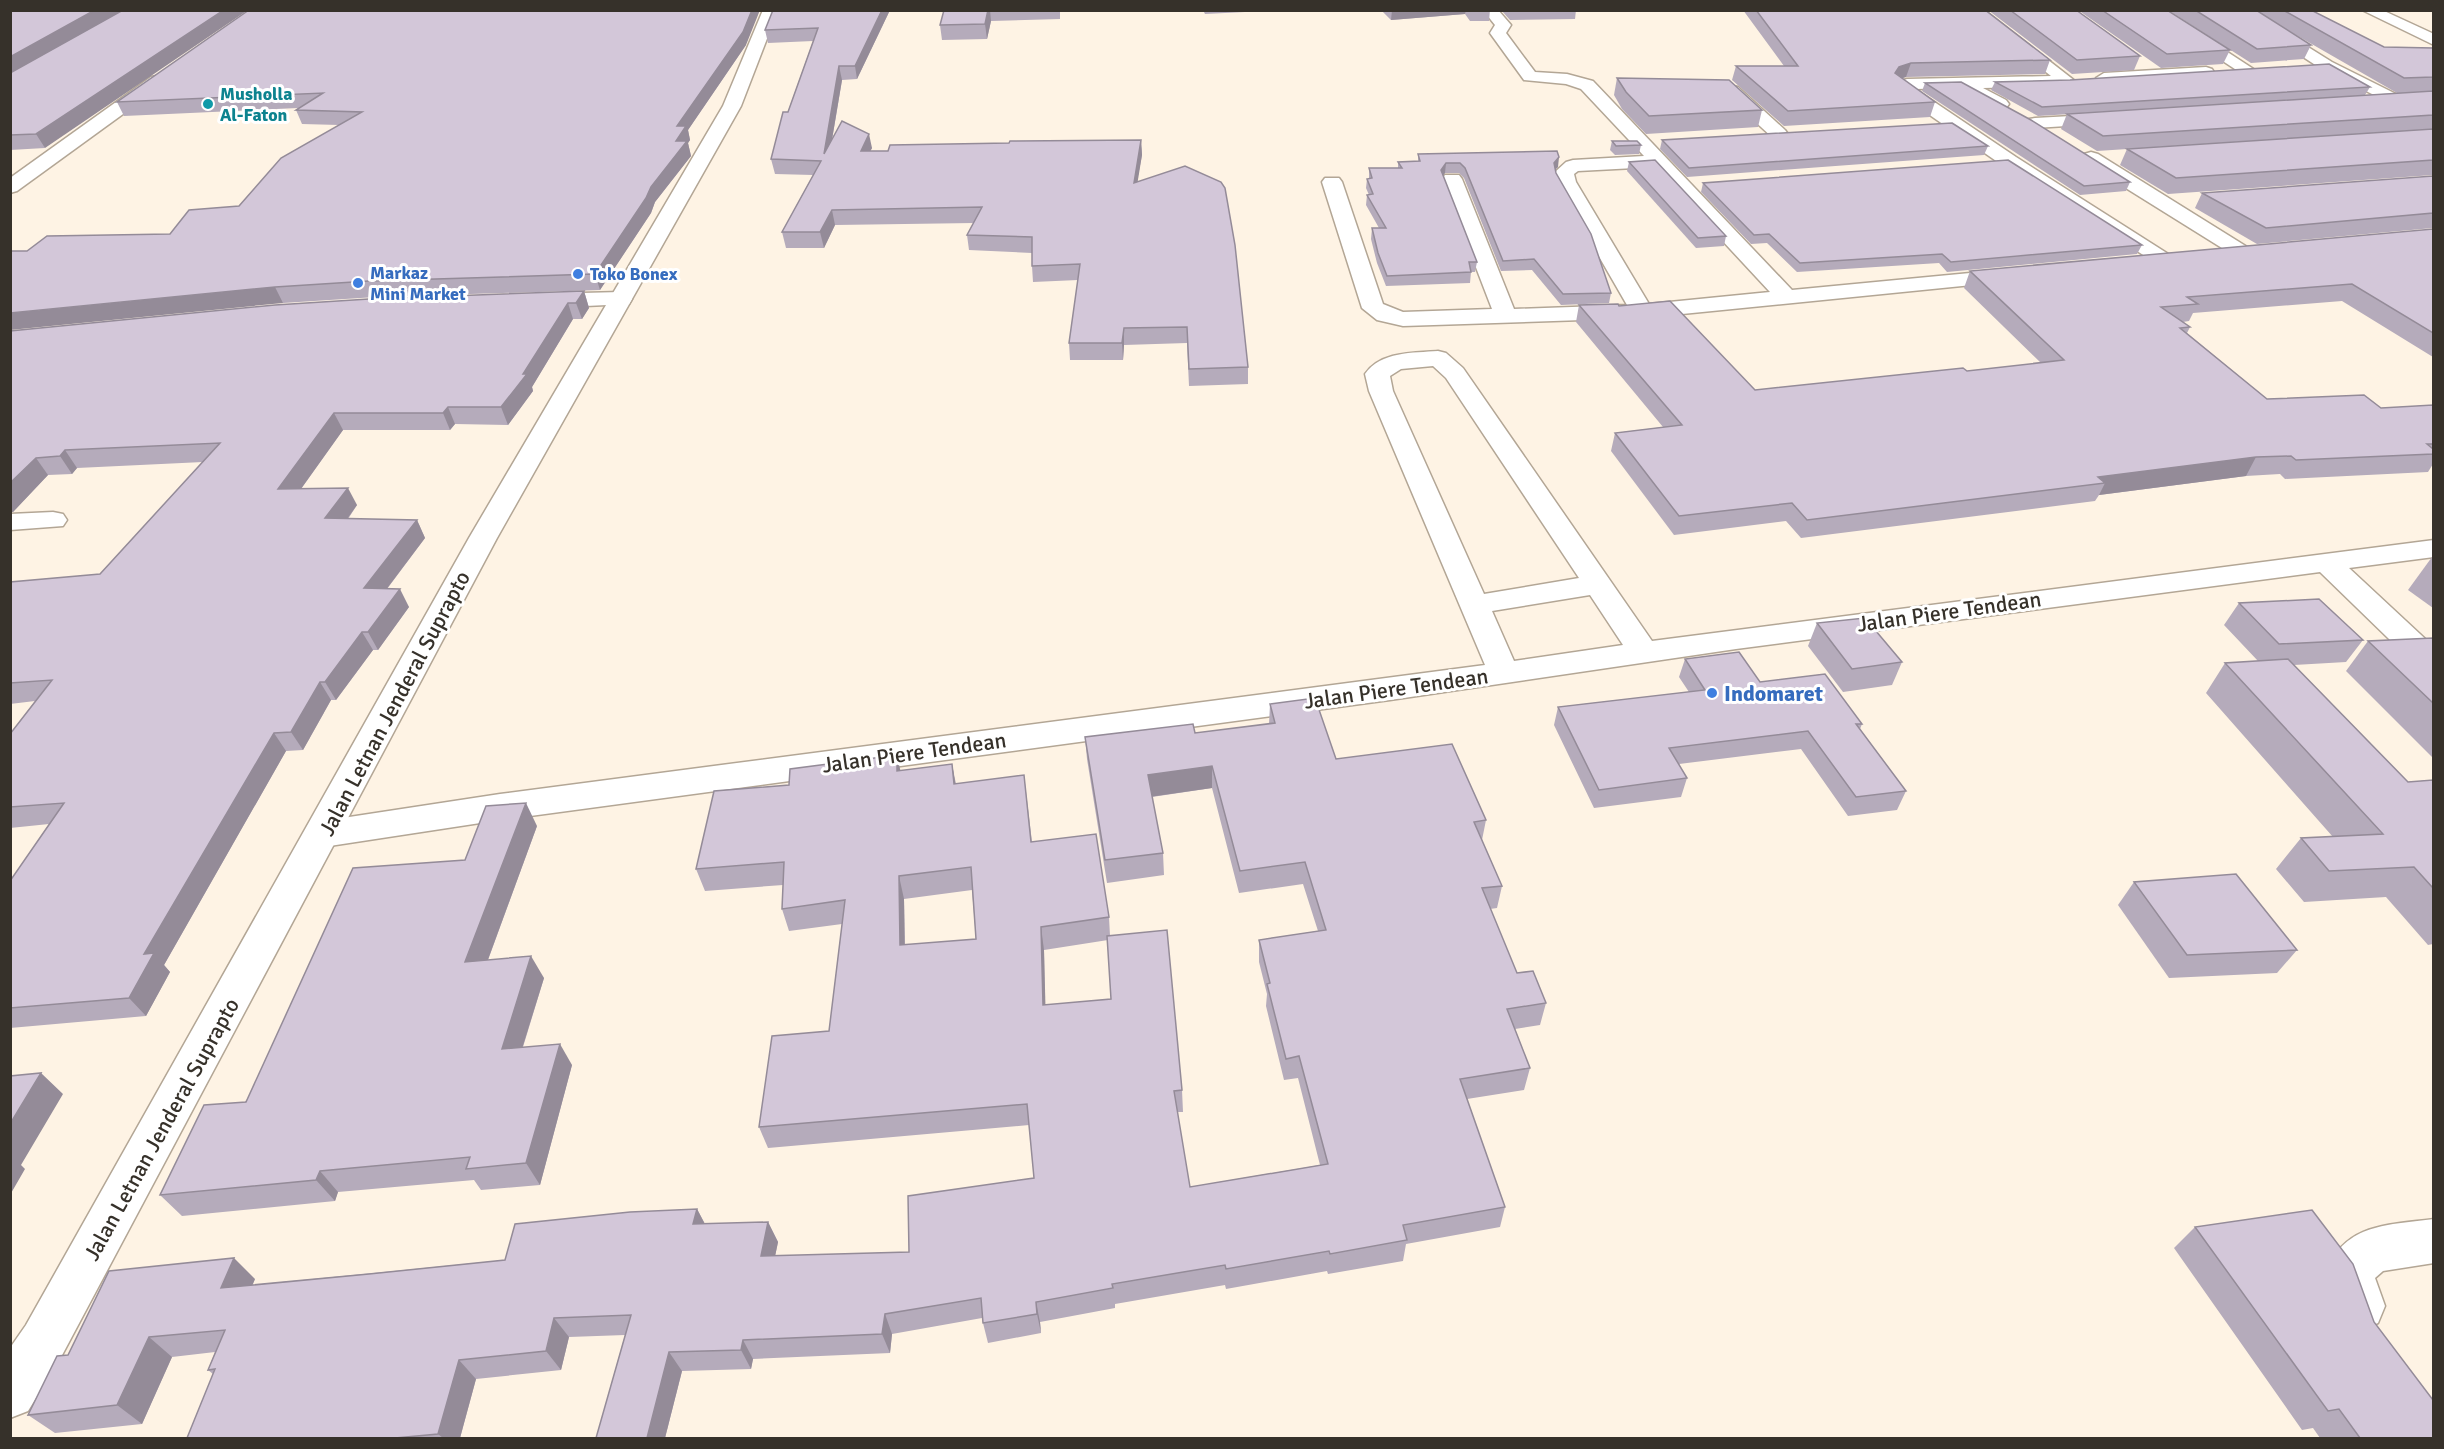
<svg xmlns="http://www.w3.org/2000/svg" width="2444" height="1449" viewBox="0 0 2444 1449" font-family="Signika,sans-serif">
	<rect width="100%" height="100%" fill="#fef3e4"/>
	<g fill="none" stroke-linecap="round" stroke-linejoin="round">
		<defs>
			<g id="minor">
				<path d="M1483 10H1498L1511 25 1506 33 1535 72 1567 74 1593 81 1792 290 2012 269 2020 270 2023 275 2020 280 2012 281 1642 318 1403 326 1377 320 1362 308 1322 182 1325 178H1339L1342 182 1383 304 1403 312 1492 309 1442 179 1445 175H1459L1462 179 1514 309 1627 305 1556 182 1555 172 1566 162 1573 160 1644 156 1581 89 1566 84 1524 80 1490 33 1495 25ZM1654 167 1770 292 1649 304 1576 182 1574 174 1578 171Z"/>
				<polygon points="1967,10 1984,10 2075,81 2067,86 1983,88 2006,100 2009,104 2006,108 2000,109 1959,88 1915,89 2016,157 2173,257 2177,261 2173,265 2166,267 2159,265 2002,165 1895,91 1893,87 1895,83 1907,79 2051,76"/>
				<polygon points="2145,10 2163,10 2255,70 2253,73 2241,73"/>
				<polygon points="2231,10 2249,10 2332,62 2434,113 2434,125 2320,68"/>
				<polygon points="2362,10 2382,10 2434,34 2434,45"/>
				<polygon points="2206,67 2212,69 2214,72 2212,75 2104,83 2096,78 2104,73"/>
				<polygon points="157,76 165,81 163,85 17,191 10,193 10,178 151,77"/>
				<polygon points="1732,86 1738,87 1785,130 1788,134 1785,138 1773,138 1726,95 1724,91 1726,87"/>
				<polygon points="2108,114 2114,115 2117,119 2114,123 2035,128 2029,127 2026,123 2029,119 2035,118"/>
				<polygon points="2091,152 2098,154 2252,250 2255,254 2252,258 2245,260 2238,258 2084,162 2082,158 2084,154"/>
				<polygon points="621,292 629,294 632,299 629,304 542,308 534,306 531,301 534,296 542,294"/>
				<path d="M1438 351 1446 353 1463 368 1652 641 2434 540V557L2349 568 2434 647V675L2423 672 2320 572 1736 649 1390 700 500 820 323 847 310 843 305 834 310 825 323 821 500 794 1485 665 1369 391 1365 374C1381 351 1413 353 1438 351ZM1433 366 1446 378 1579 578 1484 594 1393 391 1390 376 1401 369ZM1590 595 1623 645 1514 661 1492 611Z"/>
				<polygon points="53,512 63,514 67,520 63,526 10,530 10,514"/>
				<path d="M2434 1219V1263L2383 1271 2375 1278 2385 1306 2378 1323 2361 1330 2344 1323 2326 1271C2346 1223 2389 1225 2434 1219Z"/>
			</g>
			<polygon id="major" points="763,10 778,10 741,106 497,538 60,1359 28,1411 10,1418 10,1348 26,1325 469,538 723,106"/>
		</defs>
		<use href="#minor" stroke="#b3a695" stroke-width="3"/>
		<use href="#major" stroke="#b3a695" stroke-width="3"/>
		<use href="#minor" fill="#fff" fill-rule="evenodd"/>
		<use href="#major" fill="#fff" fill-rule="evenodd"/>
	</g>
	<g fill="#b5abbb" fill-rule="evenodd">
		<polygon points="10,10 45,148 10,150"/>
		<polygon points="890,10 857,79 842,80 832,140 872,148 870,151 888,151 1009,143 1141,140 1142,155 1137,181 1248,367 1248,384 1189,386 1187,343 1124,345 1123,360 1070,360 1069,343 1078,280 1033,282 1032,266 1032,253 969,250 967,235 974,223 835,225 824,248 786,248 782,232 813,175 775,174 771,159 813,41 768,43 765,30"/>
		<polygon points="944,10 1060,10 1060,19 991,21 987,39 942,40 940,25"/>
		<polygon points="1203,10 1245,10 1245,12 1205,14"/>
		<polygon points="1381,10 1490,10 1489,21 1470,21 1465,14 1391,20"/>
		<polygon points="1501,10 1576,10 1575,19 1510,20"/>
		<polygon points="1743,10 1985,10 2050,60 2045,74 1906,77 1902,78 1935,102 1930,117 1784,126 1732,80 1736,66 1784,66"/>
		<polygon points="1988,10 2076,10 2140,56 2134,70 2072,74"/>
		<polygon points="2078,10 2167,10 2230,50 2223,64 2161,68"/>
		<polygon points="2168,10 2311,10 2384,47 2433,48 2433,129 2097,151 2061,129 2067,114 2183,107 2038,116 1991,90 1995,82 2370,87 2365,95 2397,93 2268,19 2311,45 2304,59 2251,63"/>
		<polygon points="746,45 688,130 690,140 688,143 691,156 655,202 651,213 600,290 376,297 283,303 27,251 170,234 239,206 339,125 302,124 296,110 298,108 124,116 117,102"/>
		<polygon points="1617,78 1762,110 1758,127 1646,134 1622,109 1614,95"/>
		<polygon points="1925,83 2130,182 2126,191 2080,195 1922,91"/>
		<polygon points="2433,129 2433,175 2168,194 2120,165 2127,149"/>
		<polygon points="1662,140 1988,146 1984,155 1687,177 1660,149"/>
		<polygon points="1612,141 1641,145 1639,154 1615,155 1610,150"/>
		<polygon points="1418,154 1558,167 1555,169 1556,173 1611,293 1609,303 1561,305 1532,270 1501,271 1464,178 1459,173 1445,173 1443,175 1477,262 1475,272 1471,272 1470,283 1386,286 1377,263 1371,239 1372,228 1379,228 1366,205 1367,195 1369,195 1366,188 1367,179 1369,179 1369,168 1398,168 1398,162 1418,161"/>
		<polygon points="1629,162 1726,236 1724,246 1696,248 1627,171"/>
		<polygon points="2433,176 2433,228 2257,244 2195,208 2202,193"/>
		<polygon points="1703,183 2142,245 2137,254 1947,272 1939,263 1797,272 1767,243 1751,244 1701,192"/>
		<polygon points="2433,229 2433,357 2342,301 2193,313 2189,321 2183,322 2190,327 2187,333 2267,399 2381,408 2433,405 2433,464 2428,472 2285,479 2280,474 2246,476 2099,495 2095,501 1801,538 1786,521 1674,535 1611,451 1615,433 1663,427 1576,322 1579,305 1619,306 1755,390 1967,371 2041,363 1964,288 1970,271"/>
		<polygon points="584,291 589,308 582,319 573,319 532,387 533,391 508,425 455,424 450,430 343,430 301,489 357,505 348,519 417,520 425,538 387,589 409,607 378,650 373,650 336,700 331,700 303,750 286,751 164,965 170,972 146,1016 10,1028 10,881 49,824 10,828 10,734 35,701 10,704 10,582 100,574 203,462 77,468 72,474 48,475 13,512 10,512 10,331"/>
		<polygon points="2432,557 2433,557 2433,608 2408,590"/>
		<polygon points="2239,603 2363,640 2346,662 2294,665 2408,782 2433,780 2433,944 2428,945 2386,897 2304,902 2276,869 2301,838 2333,837 2206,693 2225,663 2258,661 2224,625"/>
		<polygon points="1817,623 1902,662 1892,685 1843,692 1808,646"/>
		<polygon points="2433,638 2433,758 2346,671 2368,641"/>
		<polygon points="1685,659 1760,682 1862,724 1860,729 1906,791 1897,810 1848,816 1801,749 1679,764 1687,778 1681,797 1594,808 1554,725 1558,707 1689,692 1679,677"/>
		<path d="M1270 704 1336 759 1486 820 1482 840 1502 886 1497 908 1490 909 1517 973 1546 1003 1540 1025 1515 1029 1530 1068 1524 1090 1467 1099 1505 1207 1500 1227 1406 1244 1403 1261 1328 1274 1327 1271 1226 1289 1225 1285 1115 1304V1308L1040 1322 1041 1333 988 1343 983 1323 982 1318 892 1334 890 1353 753 1359 751 1369 682 1371 665 1438H596L625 1335 569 1337 561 1370 476 1379 460 1438H187L213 1374 208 1370 215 1352 172 1357 142 1424 55 1433 28 1415 68 1355 255 1279 252 1285 505 1260 697 1209 705 1224 768 1222 778 1242 775 1256 909 1252 1034 1178 1029 1125 768 1148 759 1127 829 1031 842 924 789 931 782 909 783 885 705 891 696 869 789 785 952 764 956 784 1024 775 1032 842 1109 917 1110 936 1182 1090 1183 1112H1177L1190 1187 1320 1165 1298 1078 1284 1080 1266 1006 1267 994 1259 962V940L1318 931 1303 884 1239 893 1212 788 1152 797 1163 853 1164 875 1107 883 1087 759 1085 737 1195 733 1269 724ZM972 890 976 939 905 945 904 899ZM1108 940 1111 999 1045 1005 1044 950Z"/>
		<polygon points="537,826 488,960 544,978 523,1047 572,1065 540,1185 481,1190 474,1180 338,1192 335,1201 182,1216 160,1195 465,860"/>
		<polygon points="2134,882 2297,950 2277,973 2169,978 2118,905"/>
		<polygon points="2195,1227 2374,1322 2433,1438 2320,1438 2313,1428 2302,1430 2174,1248"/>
	</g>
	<g fill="#948b98">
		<polygon points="95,10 124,10 10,74 10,57"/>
		<polygon points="224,10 248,10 45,148 36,134"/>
		<polygon points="752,10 760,10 746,45 688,130 690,140 688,143 691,156 655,202 651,213 600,290 595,274 651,187 676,141 677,126"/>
		<polygon points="882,10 890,10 857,79 855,66"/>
		<polygon points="988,10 990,10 991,21 987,39 985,24"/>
		<polygon points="1392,10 1466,10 1465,14 1391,20"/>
		<polygon points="1911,63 1906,77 1894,81 1895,73 1899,67"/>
		<polygon points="839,66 842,80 827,169 824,154"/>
		<polygon points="869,134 872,148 863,165 861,151"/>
		<polygon points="1141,140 1142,155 1135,198 1134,183"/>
		<polygon points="1559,157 1558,167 1553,172 1554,163"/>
		<polygon points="1446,163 1445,173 1440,180 1441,170"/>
		<polygon points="832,210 835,225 824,248 820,232"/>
		<polygon points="275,287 283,303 10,330 10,313"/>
		<polygon points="584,291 589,308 582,319 576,303"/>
		<polygon points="568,303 573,319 532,387 533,391 508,425 501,407"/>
		<polygon points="1124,328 1124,345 1123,360 1122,343"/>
		<polygon points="448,407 455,424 450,430 443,413"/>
		<polygon points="334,413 343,430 288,507 278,489"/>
		<polygon points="65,450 77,468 72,474 60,456"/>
		<polygon points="2256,457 2246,476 2099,495 2105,483 2098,477"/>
		<polygon points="36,458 48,475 13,512 10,512 10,483"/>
		<polygon points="348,488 357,505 335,536 325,518"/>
		<polygon points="417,520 425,538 373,607 364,588"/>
		<polygon points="400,589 409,607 378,650 368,632"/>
		<polygon points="362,632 373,650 336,700 325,682"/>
		<polygon points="320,682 331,700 303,750 291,732"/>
		<polygon points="274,733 286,751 164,965 170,972 146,1016 129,998 144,954"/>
		<polygon points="897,755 902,778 897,771"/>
		<polygon points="952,764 956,787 954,784"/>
		<polygon points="1212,766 1212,788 1149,797 1148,775"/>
		<polygon points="526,803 537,826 479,984 465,962"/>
		<polygon points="899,876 904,899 905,968 900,945"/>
		<polygon points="1041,927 1044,950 1046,1027 1043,1005"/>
		<polygon points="531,956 544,978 515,1071 502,1049"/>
		<polygon points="560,1044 572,1065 540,1185 526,1163"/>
		<polygon points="41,1073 63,1094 21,1165 25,1169 10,1195 10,1124"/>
		<polygon points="320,1171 338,1192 335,1201 316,1180"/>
		<polygon points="697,1209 708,1230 693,1224"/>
		<polygon points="768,1222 778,1242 771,1276 761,1256"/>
		<polygon points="234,1258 255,1279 243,1308 221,1288"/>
		<polygon points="1036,1302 1040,1322 1041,1333 1037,1314"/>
		<polygon points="885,1314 892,1334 890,1353 882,1334"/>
		<polygon points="554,1318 569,1337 561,1370 546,1351"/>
		<polygon points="149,1337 172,1357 142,1424 117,1405"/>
		<polygon points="743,1340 753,1359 751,1369 741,1350"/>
		<polygon points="669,1352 682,1371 665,1438 647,1438"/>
		<polygon points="459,1360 476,1379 460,1438 443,1438 438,1434"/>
	</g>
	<g fill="#d3c7d9" stroke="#948b98" stroke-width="1.5" fill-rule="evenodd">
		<polygon points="10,10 95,10 10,57"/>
		<polygon points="123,10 224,10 36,134 10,135 10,73"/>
		<polygon points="249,10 752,10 743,32 677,126 686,126 676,141 687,141 651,187 646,198 595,274 369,281 275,287 10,313 10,251 27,251 47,236 170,234 189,210 239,206 281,158 362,112 296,110 323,93 117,102"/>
		<polygon points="773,10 882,10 855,66 839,66 824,154 842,121 869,134 861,151 888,151 890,145 1009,143 1010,141 1141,140 1134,183 1185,166 1221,182 1225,188 1235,245 1248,367 1189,369 1187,327 1124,328 1122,343 1069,343 1080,264 1032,266 1032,237 967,235 982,207 832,210 820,232 782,232 821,161 771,159 783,112 788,112 818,28 765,30"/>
		<polygon points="944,10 988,10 985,24 940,25"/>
		<polygon points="1756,10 1985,10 2050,60 1911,63 1899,67 1895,73 1935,102 1788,111 1736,66 1798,66"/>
		<polygon points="2010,10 2076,10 2140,56 2077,60"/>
		<polygon points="2102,10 2167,10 2230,50 2167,54"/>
		<polygon points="2195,10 2256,10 2311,45 2257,49"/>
		<polygon points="2283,10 2311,10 2384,47 2433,48 2433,77 2404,78"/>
		<polygon points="2329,64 2370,87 2042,107 1995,82 2070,80"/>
		<polygon points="1617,78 1729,80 1762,110 1649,116 1626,92"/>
		<polygon points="1961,82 2031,120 2130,182 2084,186 1925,83"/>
		<polygon points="2433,91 2433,115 2103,136 2067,114"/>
		<polygon points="1952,123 1988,146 1689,168 1662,140"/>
		<polygon points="2433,129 2433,160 2176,178 2127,149"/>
		<polygon points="1612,141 1637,141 1641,145 1616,146"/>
		<polygon points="1557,151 1559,157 1554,163 1556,173 1591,234 1611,293 1563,294 1534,259 1503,261 1465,168 1460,163 1446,163 1441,170 1477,262 1469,262 1471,272 1387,276 1378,253 1372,228 1386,228 1367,195 1373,194 1367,179 1372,178 1369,168 1402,168 1398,162 1420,161 1418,154"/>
		<polygon points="1655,160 1726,236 1698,238 1629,162"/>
		<polygon points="2008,160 2142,245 1951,262 1942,254 1800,263 1769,234 1754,235 1703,183"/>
		<polygon points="2433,176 2433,213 2266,228 2202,193"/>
		<polygon points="2433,229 2433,333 2352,284 2187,297 2198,304 2161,307 2190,327 2180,328 2267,399 2364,395 2381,408 2433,405 2433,444 2427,444 2433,449 2433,454 2296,460 2291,456 2256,457 2098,477 2105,483 1807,520 1792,503 1679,516 1615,433 1682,425 1579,305 1618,304 1619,306 1670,301 1755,390 1963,368 1967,371 2064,360 1970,271"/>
		<polygon points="584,291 576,303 568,303 523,374 527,374 501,407 448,407 443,413 334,413 278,489 348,488 325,518 417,520 364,588 400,589 368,632 362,632 325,682 320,682 291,732 274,733 144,954 154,953 129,998 10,1008 10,881 64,803 10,807 10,734 52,680 10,683 10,582 100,574 220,443 65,450 60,456 36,458 10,483 10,331 275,305 369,299"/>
		<polygon points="2319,599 2363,640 2279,644 2239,603"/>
		<polygon points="1865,618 1902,662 1852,669 1817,623"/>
		<polygon points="2433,638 2433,703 2368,641"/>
		<polygon points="1739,652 1760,682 1825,674 1862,724 1856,724 1906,791 1856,797 1808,731 1669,748 1687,778 1599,790 1558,707 1705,690 1685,659"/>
		<polygon points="2288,659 2408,782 2433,780 2433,888 2414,867 2329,871 2301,838 2383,834 2225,663"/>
		<path d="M1315 698 1336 759 1452 744 1486 820 1474 822 1502 886 1482 888 1517 973 1533 971 1546 1003 1507 1009 1530 1068 1460 1079 1505 1207 1403 1225 1407 1240 1330 1254 1329 1251 1226 1269 1225 1265 1112 1284 1113 1288 1036 1302 1037 1314 983 1323 981 1298 885 1314 882 1334 743 1340 741 1350 669 1352 647 1438H596L631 1315 554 1318 546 1351 459 1360 438 1434 395 1438H187L215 1369 208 1370 225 1330 149 1337 117 1405 28 1415 57 1356 68 1355 109 1271 234 1258 221 1288 369 1274 505 1260 515 1224 630 1212 697 1209 693 1224 768 1222 761 1256 909 1252 908 1196 1034 1178 1027 1104 759 1127 772 1036 829 1031 845 900 782 909 784 862 696 869 714 791 789 785 790 769 897 755V771L952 764 954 784 1024 775 1031 842 1096 834 1109 917 1041 927 1043 1005 1111 999 1107 936 1167 930 1182 1090 1174 1091 1190 1187 1328 1164 1299 1056 1286 1059 1267 984 1270 983 1259 940 1326 930 1305 862 1240 871 1212 766 1148 775 1163 853 1105 860 1085 737 1193 724 1195 733 1275 723 1270 704ZM971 867 976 939 900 945 899 876Z"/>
		<polygon points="526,803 465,962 531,956 502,1049 560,1044 526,1163 466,1169 470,1157 320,1171 316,1180 160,1195 204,1105 246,1102 353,868 465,860 486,806"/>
		<polygon points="2236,874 2297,950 2187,955 2134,882"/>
		<polygon points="41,1073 10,1124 10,1076"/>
		<polygon points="2312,1210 2353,1264 2374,1322 2433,1400 2433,1438 2360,1438 2339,1409 2328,1411 2195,1227"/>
	</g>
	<circle fill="#0f9aa8" stroke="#fff" stroke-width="2" cx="208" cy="104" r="6"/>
	<g fill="#3f7fe0" stroke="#fff" stroke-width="2">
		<circle cx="578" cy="274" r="6"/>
		<circle cx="358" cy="283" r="6"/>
		<circle cx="1712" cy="693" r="6"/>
	</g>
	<g text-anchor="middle" stroke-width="6" stroke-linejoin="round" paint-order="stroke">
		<g font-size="18" font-weight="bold" fill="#0d838f" stroke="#fff" text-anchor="start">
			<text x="220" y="100">Musholla<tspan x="220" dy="21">Al-Faton</tspan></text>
		</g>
		<g font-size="18" font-weight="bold" fill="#366cbe" stroke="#fff" text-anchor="start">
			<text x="370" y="279">Markaz<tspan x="370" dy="21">Mini Market</tspan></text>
			<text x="590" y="280">Toko Bonex</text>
		</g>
		<g font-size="22" fill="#36312a" stroke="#fff">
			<text transform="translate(1949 611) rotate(-8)" y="8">Jalan Piere Tendean</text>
			<text transform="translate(1396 688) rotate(-8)" y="8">Jalan Piere Tendean</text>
			<text transform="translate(394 703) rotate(-62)" y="8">Jalan Letnan Jenderal Suprapto</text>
			<text transform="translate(914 752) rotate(-8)" y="8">Jalan Piere Tendean</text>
			<text transform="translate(161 1129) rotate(-61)" y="8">Jalan Letnan Jenderal Suprapto</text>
		</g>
		<g font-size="22" font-weight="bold" fill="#366cbe" stroke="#fff" text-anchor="start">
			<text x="1724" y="701">Indomaret</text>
		</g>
	</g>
	<rect width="2444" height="1449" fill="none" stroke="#36312a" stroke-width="24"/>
</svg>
